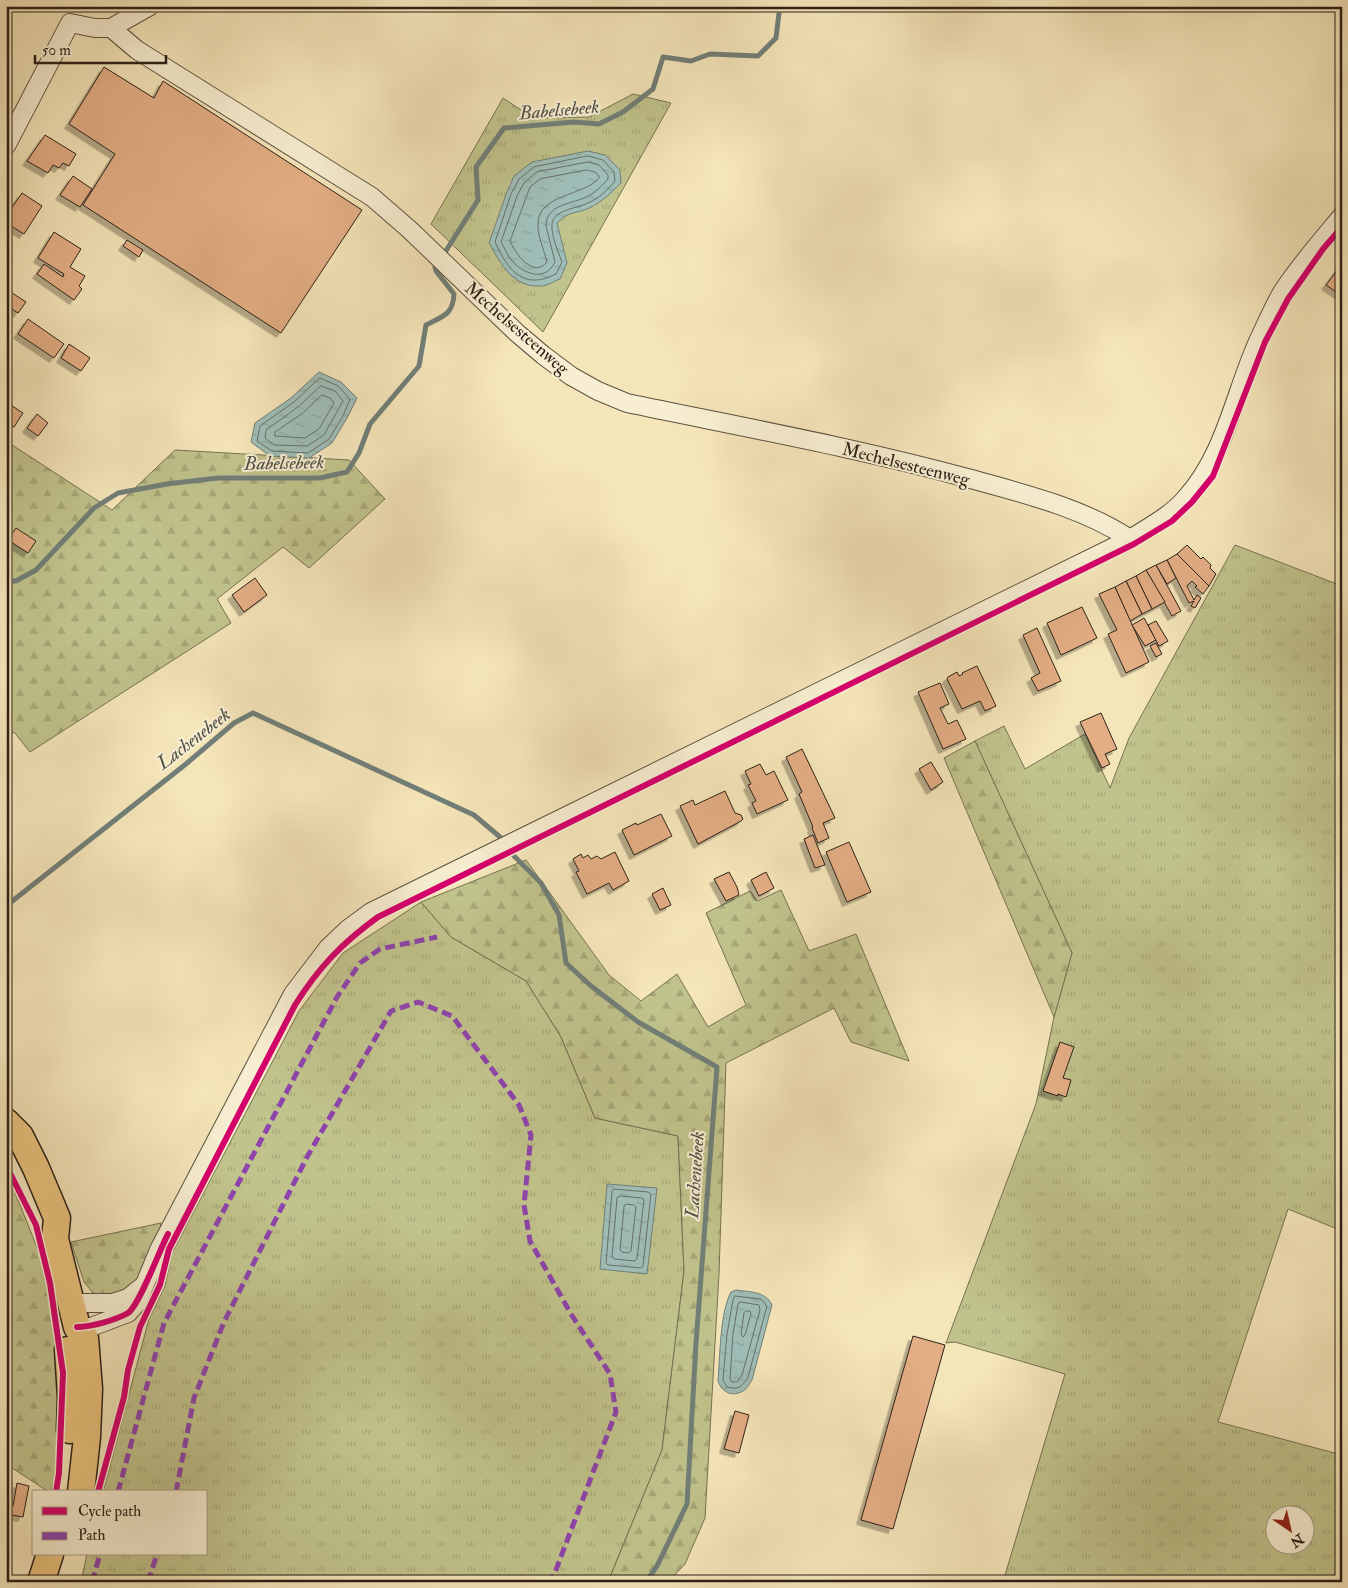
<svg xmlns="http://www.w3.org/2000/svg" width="1348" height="1588" viewBox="0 0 1348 1588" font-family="'IM FELL Double Pica',serif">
	<defs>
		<pattern id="grass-tufts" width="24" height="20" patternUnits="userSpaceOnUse" patternTransform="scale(1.25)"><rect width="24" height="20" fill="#c1c38c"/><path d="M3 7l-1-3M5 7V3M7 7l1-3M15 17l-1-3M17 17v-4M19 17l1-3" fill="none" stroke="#a6a778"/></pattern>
		<pattern id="forest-firs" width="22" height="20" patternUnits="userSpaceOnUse" patternTransform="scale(1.25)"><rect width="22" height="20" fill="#c1c38c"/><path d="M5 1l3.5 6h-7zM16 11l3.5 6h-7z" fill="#a6a778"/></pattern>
		<pattern id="water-ripples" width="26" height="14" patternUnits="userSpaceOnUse" patternTransform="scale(1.25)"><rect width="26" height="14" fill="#9fbeb8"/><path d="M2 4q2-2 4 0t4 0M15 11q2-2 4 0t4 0" fill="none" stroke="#89a39d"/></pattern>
		<filter id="shadow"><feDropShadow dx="-4.5" dy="4.5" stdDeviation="0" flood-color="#0004"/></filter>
	</defs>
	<rect width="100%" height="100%" fill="#f5e6ba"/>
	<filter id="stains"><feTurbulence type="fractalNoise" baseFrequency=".004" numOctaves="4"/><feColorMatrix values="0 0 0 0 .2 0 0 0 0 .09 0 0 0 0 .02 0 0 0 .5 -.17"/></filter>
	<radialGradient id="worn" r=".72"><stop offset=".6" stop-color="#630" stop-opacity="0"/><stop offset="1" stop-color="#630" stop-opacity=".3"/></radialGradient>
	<g fill="url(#grass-tufts)" stroke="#767252" fill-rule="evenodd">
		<polygon points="633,94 671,103 543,332 431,224 503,98 533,118 589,117"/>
		<path d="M1235 545 1342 586V1231L1288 1209 1218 1422 1342 1455V1582H1003L1065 1374 955 1342 946 1343 1036 1104 1054 1017 1072 953 975 741 1004 726 1025 769 1085 734 1110 788 1129 738ZM1276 1516H1306V1546H1276Z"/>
		<polygon points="421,902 451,937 526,981 561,1037 595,1118 678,1136 684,1271 662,1450 608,1582 81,1582 87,1554 206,1554 206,1492 103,1492 149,1319 165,1286 172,1253 299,1011 343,953"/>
	</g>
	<g fill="url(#forest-firs)" stroke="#767252">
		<polygon points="6,441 112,510 175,450 349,460 385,499 309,568 283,547 217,599 231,623 30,752 14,732 6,738"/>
		<polygon points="975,741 1072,953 1054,1017 944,758"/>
		<polygon points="526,860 609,975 641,1001 677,974 708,1027 746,1005 706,913 750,891 757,901 781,890 809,951 856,934 909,1061 851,1042 834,1008 726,1063 719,1274 705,1518 685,1564 668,1582 608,1582 662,1450 684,1271 678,1136 595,1118 561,1037 526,981 451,937 421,902"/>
		<polygon points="6,1170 46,1270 61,1368 56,1473 51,1492 49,1492 6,1464"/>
		<polygon points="161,1223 158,1243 136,1284 125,1293 108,1297 93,1293 84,1282 71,1242"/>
	</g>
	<g fill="url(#water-ripples)" stroke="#717f78">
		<path d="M588 151 605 155 620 170 621 183C611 193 602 202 589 208 574 215 570 210 557 223L567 263 560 279C554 281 547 286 541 286 513 288 501 264 489 243L507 192 514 176 532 162Z"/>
		<polygon points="319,372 341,382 357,398 347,418 332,443 309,458 270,456 251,442 255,423 291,398"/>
		<polygon points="607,1184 657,1188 647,1274 600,1269"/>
		<path d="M736 1290C749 1292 766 1291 772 1305L752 1380C749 1384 747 1390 741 1392 731 1397 721 1391 718 1381 720 1357 720 1312 731 1292Z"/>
	</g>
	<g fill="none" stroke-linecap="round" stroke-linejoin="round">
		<g stroke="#667068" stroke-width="1">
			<path d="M588 156 603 160 614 172 615 181C607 191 599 198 588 203 578 208 553 210 552 224 551 236 558 251 562 262L556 274C523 291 508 270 495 242L511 194 519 179 534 167Z"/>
			<path d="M588 162 599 165 608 175V179C601 187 594 194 584 198 570 204 546 205 546 226L555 262C546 281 526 275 514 263 508 258 505 248 501 242L517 196 524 183 537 172Z"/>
			<path d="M587 170 595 172 599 176V178C584 196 539 194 538 223 537 236 544 249 547 262 533 279 515 253 510 241L530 187 540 179Z"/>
			<polygon points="320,378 338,386 350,399 343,416 329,439 308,453 272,451 257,441 260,426 294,402"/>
			<polygon points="321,386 335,391 343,401 324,435 307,446 274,445 265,438 266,430 298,407"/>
			<polygon points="322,395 330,398 334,403 319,429 305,438 275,436 275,432 303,413"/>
			<polygon points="614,1189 648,1192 651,1194 643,1266 641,1268 608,1265 606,1263 612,1192"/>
			<polygon points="620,1196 642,1198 644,1200 637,1259 635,1261 614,1259 612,1257 617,1198"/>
			<polygon points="626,1204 634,1205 636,1207 631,1251 628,1253 622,1252 620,1250 624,1207"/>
			<path d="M735 1296 761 1299 767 1306 748 1377C742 1387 738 1390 727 1387L723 1380 727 1334 733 1300Z"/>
			<polygon points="741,1302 759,1305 760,1310 742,1375 737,1382 732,1382 730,1379 733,1334 738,1304"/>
			<polygon points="746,1311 750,1311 751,1314 745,1335 743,1337 741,1334 744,1313"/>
		</g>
		<g stroke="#717f78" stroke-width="5">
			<polyline points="444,254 478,200 476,167 504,128 574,122 599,124 623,112 653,89 663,57 691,61 710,54 758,56 776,38 779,13 783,6"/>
			<path d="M6 581H16L36 570 94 508 118 493 167 484 218 478H320L347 472 359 453 370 424 419 366 426 325C443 316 453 315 454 294L436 271 435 267"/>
			<polyline points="514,856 541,883 559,915 566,963 591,986 638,1022 717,1067 696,1343 687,1504 657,1566 646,1582"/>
			<polyline points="6,906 186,764 234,723 253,713 474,815 500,837"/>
		</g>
	</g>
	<g fill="#e4ae85" stroke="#2c2118" filter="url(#shadow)">
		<polygon points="104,67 154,98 163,81 362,210 281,333 83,205 115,154 69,124"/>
		<polygon points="45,135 76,154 69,166 63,163 59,168 53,165 48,173 27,161"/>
		<polygon points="73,176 92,189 80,207 60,195"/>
		<polygon points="22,193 42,206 24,234 6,223 6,216"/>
		<polygon points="54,232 81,249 70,267 85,276 79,286 82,289 74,300 37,274 44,264 63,277 64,274 38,258"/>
		<polygon points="127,240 143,250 139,257 123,246"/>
		<polygon points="1342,264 1342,296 1326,285"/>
		<polygon points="6,289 26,302 18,313 6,305"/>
		<polygon points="28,319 64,344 54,358 18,334"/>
		<polygon points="69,344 90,358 81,371 61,358"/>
		<polygon points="6,402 23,413 14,427 6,421"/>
		<polygon points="37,414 48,423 38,436 27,428"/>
		<polygon points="16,528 36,541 28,553 8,540"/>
		<polygon points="1187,545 1201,559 1203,557 1211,565 1210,568 1216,574 1209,586 1177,554"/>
		<polygon points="1177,554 1209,586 1203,594 1195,587 1197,586 1192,581 1187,586 1194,600 1197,595 1201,598 1195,608 1191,606 1194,601 1189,603 1167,560"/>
		<polygon points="1167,560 1176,578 1167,584 1156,565"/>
		<polygon points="1156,565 1181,611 1172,616 1146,570"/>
		<polygon points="1146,570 1165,602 1152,609 1136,576"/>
		<polygon points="1136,576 1152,609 1142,614 1126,581"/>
		<polygon points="255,578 267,595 244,612 232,595"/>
		<polygon points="1126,581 1142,614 1130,621 1115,587"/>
		<polygon points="1115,587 1149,662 1126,673 1108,634 1117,630 1099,594"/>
		<polygon points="1082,607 1097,638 1061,655 1047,623"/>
		<polygon points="1144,618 1156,640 1145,646 1132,625"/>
		<polygon points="1156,621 1168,641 1159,646 1148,625"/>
		<polygon points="1037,628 1061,681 1038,691 1031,678 1040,673 1023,635"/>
		<polygon points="1156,643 1162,654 1156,657 1150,646"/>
		<polygon points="977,666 996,706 985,711 980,701 962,709 947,679 948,677 957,672 959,676 963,674 962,673"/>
		<polygon points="940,683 949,704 940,708 948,724 957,720 966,739 943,749 918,692"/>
		<polygon points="1101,713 1117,749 1105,754 1110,764 1102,768 1080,722"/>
		<polygon points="802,749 835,818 823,823 829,838 818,843 812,828 813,827 799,794 802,792 786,757"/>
		<polygon points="931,762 943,782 931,790 919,769"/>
		<polygon points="760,764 766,775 774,771 788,800 757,814 752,803 756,801 748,785 751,784 745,771"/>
		<polygon points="725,791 735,813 741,815 743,819 741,821 698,844 680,806 693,800 695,805"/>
		<polygon points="661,814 672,836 634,855 622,830 636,823 637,825"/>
		<polygon points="813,835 825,865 815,868 804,839"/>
		<polygon points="849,842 871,892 847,902 826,852"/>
		<polygon points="615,852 629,881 613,890 609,883 587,894 576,872 579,871 573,859 581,854 583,858 588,855 591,859 597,856 601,859"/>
		<polygon points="729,872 737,887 739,895 726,901 714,879"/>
		<polygon points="766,872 774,888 759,896 751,880"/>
		<polygon points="663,888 671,905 660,910 652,894"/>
		<polygon points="1060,1042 1074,1047 1063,1078 1071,1080 1066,1097 1058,1094 1058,1096 1043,1091"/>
		<polygon points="913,1336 945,1345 893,1529 861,1520"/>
		<polygon points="735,1411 749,1415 739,1453 724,1449"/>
		<polygon points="17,1483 29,1486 23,1517 6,1514 6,1505 13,1506"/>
	</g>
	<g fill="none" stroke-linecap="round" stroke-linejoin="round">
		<defs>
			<g id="minor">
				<polyline points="111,28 150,6"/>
				<path d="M6 146 70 23 95 28H111L137 50 372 197 410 230 517 333 543 355 571 376 598 391 627 403C742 427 858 448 971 479 1025 494 1083 508 1130 539"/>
				<polyline points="72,1303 112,1303 128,1298 143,1286"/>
				<path d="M77 1327H91L128 1313 137 1303 159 1250 293 994 328 948 348 929 371 912 1130 539C1149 527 1170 516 1185 499 1227 453 1235 389 1261 335 1268 320 1275 304 1283 291 1300 265 1321 241 1342 216"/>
			</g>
			<g id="primary">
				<polyline points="6,1122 20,1136 36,1168 57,1218 55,1239 77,1327 85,1338 89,1389 87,1437 81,1492"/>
				<polyline points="68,1350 71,1397 70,1430"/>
				<polyline points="41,1582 50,1554"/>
			</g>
		</defs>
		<use href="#minor" stroke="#5e5240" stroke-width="20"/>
		<use href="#primary" stroke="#2c2118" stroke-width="29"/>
		<use href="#minor" stroke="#f8efd2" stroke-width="18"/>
		<use href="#primary" stroke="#eac37d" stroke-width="26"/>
		<g stroke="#8e44ad" stroke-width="5" stroke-dasharray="10 5" stroke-linecap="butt">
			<polyline points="118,1492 164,1323 337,997 360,963 380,949 437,937"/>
			<polyline points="176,1492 194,1398 224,1322 307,1157 391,1011 418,1002 452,1016 519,1105 531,1135 524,1205 530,1241 571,1314 610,1374 616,1412 554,1575 547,1582"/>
			<polyline points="92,1582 100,1554"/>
			<polyline points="148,1582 157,1554"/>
		</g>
		<defs>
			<g id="cycleway">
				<polyline points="6,1165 36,1225 50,1283 63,1373 59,1473 56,1492"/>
				<path d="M77 1327C91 1327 116 1320 128 1313 139 1306 160 1249 168 1234"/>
				<path d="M98 1492 124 1397 128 1370 140 1327 160 1285 169 1249 295 1005C319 967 342 943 378 917L1134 544 1172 521 1192 502 1213 476 1265 342 1288 299 1323 249 1342 227"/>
			</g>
		</defs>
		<use href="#cycleway" stroke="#f8efd2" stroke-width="9"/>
		<use href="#cycleway" stroke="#d6006c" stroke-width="6"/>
	</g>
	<g text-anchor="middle" stroke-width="4" stroke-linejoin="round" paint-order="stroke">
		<g font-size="18" fill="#2c2118" stroke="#f8efd2">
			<text transform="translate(517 328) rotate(41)" y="6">Mechelsesteenweg</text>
			<text transform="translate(906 464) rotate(14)" y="6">Mechelsesteenweg</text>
		</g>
		<g font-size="19" font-style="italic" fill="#4e5048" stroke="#f8efd2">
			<text transform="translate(559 109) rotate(-5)" y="7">Babelsebeek</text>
			<text transform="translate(284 462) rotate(-1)" y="7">Babelsebeek</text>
			<text transform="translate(193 738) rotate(-38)" y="7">Lachenebeek</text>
			<text transform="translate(694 1175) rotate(-86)" y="7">Lachenebeek</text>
		</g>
	</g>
	<rect width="1348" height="1588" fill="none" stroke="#f5e6ba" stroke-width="25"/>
	<rect x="8" y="8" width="1333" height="1573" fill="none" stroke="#2c2118" stroke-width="2.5"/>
	<rect x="12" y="12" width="1323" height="1563" fill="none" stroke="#2c2118"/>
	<rect x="32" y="1490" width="175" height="65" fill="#f8efd2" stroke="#a69d88"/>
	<rect x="42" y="1507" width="25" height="8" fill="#d6006c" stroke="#a69d88"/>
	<text x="78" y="1516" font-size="15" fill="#2c2118">Cycle path</text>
	<rect x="42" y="1532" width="25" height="8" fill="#8e44ad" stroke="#a69d88"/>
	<text x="78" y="1540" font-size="15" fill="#2c2118">Path</text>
	<g transform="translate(1290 1530) rotate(146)"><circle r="24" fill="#f8efd2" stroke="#a69d88"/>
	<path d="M0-4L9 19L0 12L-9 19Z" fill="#8f2418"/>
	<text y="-8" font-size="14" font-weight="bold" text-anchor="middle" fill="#2c2118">N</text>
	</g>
	<path d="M35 55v8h131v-8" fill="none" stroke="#2c2118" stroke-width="2.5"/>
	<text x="42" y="55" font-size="15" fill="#2c2118" stroke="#f8efd2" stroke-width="4" paint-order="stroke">50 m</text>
	<rect width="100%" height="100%" filter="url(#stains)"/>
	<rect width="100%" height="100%" fill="url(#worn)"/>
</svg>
